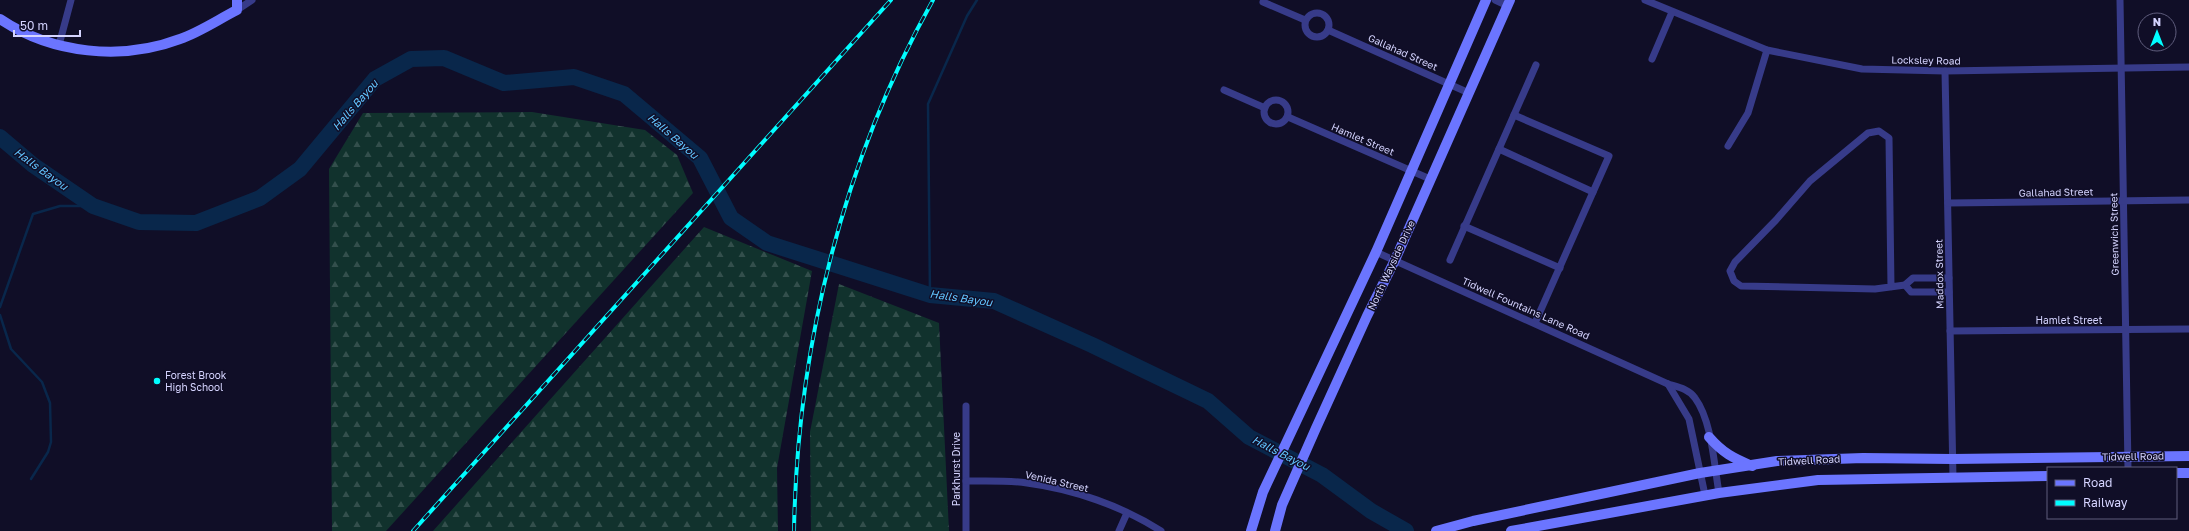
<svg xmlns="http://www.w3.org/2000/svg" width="2189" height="531" viewBox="0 0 2189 531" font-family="'Golos Text',sans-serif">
	<defs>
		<pattern id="forest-firs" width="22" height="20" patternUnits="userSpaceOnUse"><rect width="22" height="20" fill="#11322d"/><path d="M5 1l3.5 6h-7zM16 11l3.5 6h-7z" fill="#334f4c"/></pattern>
	</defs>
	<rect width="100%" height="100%" fill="#100e27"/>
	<g fill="url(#forest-firs)">
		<polygon points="532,112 645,130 677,155 693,193 386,531 332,531 329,169 363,113"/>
		<polygon points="704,227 812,271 777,468 778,531 433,531"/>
		<polygon points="839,284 939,323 949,531 811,531 810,432"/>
	</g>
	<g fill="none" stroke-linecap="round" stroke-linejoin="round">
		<g stroke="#09274b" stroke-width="2.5">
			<polyline points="930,295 928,104 967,16 977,0"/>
			<polyline points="0,307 33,214 60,206 93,206"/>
			<polyline points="0,315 11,349 42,382 50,403 51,442 48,452 31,479"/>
		</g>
		<polyline stroke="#09274b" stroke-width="16" points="0,137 33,165 93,206 139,222 196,223 260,198 300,169 375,79 411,59 444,58 504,83 574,77 624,94 700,158 731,218 767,243 930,295 994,301 1092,345 1208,401 1249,437 1322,475 1371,511 1406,531"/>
		<g stroke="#373b89" stroke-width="7">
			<polyline points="1495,0 1508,6"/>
			<polyline points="1645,0 1767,50 1862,69 1945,71 2189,67"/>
			<polyline points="2120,0 2128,468"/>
			<polyline points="1263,2 1305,20"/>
			<polyline points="237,10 252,0"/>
			<circle cx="1317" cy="25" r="12"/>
			<polyline points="1328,30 1469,93"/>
			<polyline points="59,45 71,0"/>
			<polyline points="1652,59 1672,12"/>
			<polyline points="1945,71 1953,478"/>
			<polyline points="1224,90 1265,108"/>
			<circle cx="1276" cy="112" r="12"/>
			<polyline points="1514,115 1609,156 1535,323"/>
			<polyline points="1288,117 1430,179"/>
			<polyline points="1728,146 1748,113 1767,50"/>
			<polyline points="1499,149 1593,192"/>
			<polyline points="1948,203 2189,200"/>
			<polyline points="1464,226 1560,268"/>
			<path d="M1376 252 1668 384C1678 387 1689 389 1695 398 1712 421 1714 465 1719 493"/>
			<polyline points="1450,260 1536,65"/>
			<polyline points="1905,285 1911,292 1949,292"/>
			<polyline points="1891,287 1889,138 1879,131 1868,133 1810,181 1776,220 1735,262 1730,271 1734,281 1741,286 1875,289 1905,285 1913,278 1949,278"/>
			<polyline points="1950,331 2189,329"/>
			<polyline points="1668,384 1689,419 1705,495"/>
			<polyline points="966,406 966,531"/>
			<path d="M966 481C986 481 1007 480 1027 483 1073 489 1122 506 1161 531"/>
			<polyline points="1119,531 1127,513"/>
		</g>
		<g stroke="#6b75ff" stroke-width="10">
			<path d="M0 19C52 54 122 61 180 39 200 32 219 19 237 10V0"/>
			<path d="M1709 437C1723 453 1733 458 1752 466"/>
			<polyline points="2176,473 2189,473"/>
			<polyline points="1251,531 1263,492 1376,252 1486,0"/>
			<polyline points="1275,531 1282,505 1316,428 1367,316 1395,260 1510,0"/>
			<polyline points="1436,531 1473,521 1700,473 1777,461 1863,458 1952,459 2189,456"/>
			<polyline points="1511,531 1719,493 1818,480 2048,476"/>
		</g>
		<defs>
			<g id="rail">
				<polyline points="413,531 891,0"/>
				<path d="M794 531C797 347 843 161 933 0"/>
			</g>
		</defs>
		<use href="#rail" stroke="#00fdff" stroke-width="4"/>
		<use href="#rail" stroke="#100e27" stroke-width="2.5" stroke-dasharray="8" stroke-linecap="butt"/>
	</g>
	<circle fill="#00fdff" stroke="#100e27" stroke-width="1.5" cx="157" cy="381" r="4"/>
	<g text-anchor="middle" stroke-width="3" stroke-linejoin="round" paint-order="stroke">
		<g font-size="10" fill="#d5d4ff" stroke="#100e27">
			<text transform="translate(1403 52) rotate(24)" y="4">Gallahad Street</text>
			<text transform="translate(1926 60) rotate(1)" y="4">Locksley Road</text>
			<text transform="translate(1363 139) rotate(23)" y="4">Hamlet Street</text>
			<text transform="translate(2056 192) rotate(-1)" y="4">Gallahad Street</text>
			<text transform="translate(2114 234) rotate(-91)" y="4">Greenwich Street</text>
			<text transform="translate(1391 265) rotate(-65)" y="4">North Wayside Drive</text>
			<text transform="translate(1939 274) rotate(-91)" y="4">Maddox Street</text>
			<text transform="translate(1526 308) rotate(24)" y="4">Tidwell Fountains Lane Road</text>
			<text x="2069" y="324">Hamlet Street</text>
			<text transform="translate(2133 456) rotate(-1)" y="4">Tidwell Road</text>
			<text transform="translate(1809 460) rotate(-3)" y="4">Tidwell Road</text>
			<text transform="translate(956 469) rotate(-90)" y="4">Parkhurst Drive</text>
			<text transform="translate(1057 481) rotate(13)" y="4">Venida Street</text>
		</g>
		<g font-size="10" fill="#d5d4ff" stroke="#100e27" text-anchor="start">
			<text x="165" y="379">Forest Brook<tspan x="165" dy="12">High School</tspan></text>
		</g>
		<g font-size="11" font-style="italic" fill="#62c5ff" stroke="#100e27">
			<text transform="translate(355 105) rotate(-49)" y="4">Halls Bayou</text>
			<text transform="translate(673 136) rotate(41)" y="4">Halls Bayou</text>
			<text transform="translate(41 169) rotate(36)" y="4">Halls Bayou</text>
			<text transform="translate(961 298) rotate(8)" y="4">Halls Bayou</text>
			<text transform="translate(1281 453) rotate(27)" y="4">Halls Bayou</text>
		</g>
	</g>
	<rect x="2047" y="467" width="130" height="52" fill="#100e27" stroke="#5f5d7d"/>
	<rect x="2055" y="480" width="20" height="6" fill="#6b75ff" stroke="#5f5d7d"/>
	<text x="2083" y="487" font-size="12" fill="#d5d4ff">Road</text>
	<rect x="2055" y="500" width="20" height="6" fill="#00fdff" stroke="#5f5d7d"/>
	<text x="2083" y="507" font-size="12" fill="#d5d4ff">Railway</text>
	<g transform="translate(2157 32)"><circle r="19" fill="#100e27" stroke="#5f5d7d"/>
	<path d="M0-3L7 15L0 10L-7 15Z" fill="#00fdff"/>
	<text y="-6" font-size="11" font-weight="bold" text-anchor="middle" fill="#d5d4ff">N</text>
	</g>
	<path d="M14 30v6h66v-6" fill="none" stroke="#d5d4ff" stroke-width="2"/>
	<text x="20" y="30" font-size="12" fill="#d5d4ff" stroke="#100e27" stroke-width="3" paint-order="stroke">50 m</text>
</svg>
